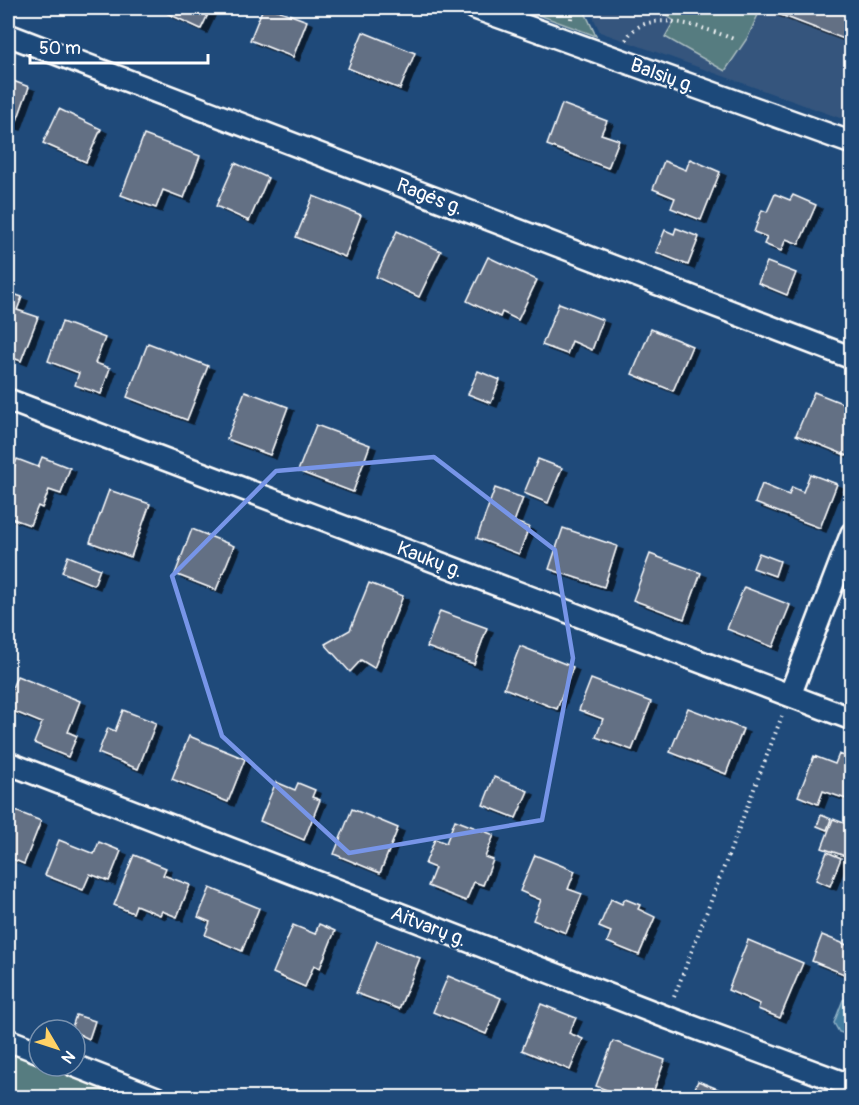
<svg xmlns="http://www.w3.org/2000/svg" width="859" height="1105" viewBox="0 0 859 1105" font-family="Pangolin,sans-serif">
	<defs>
		<filter id="shadow"><feDropShadow dx="6" dy="4" stdDeviation="0" flood-color="#0009"/></filter>
	</defs>
	<rect width="100%" height="100%" fill="#1f4a7a"/>
	<filter id="ink" filterUnits="userSpaceOnUse"><feTurbulence type="fractalNoise" baseFrequency=".0167" numOctaves="2"/><feDisplacementMap in="SourceGraphic" scale="12" xChannelSelector="R" yChannelSelector="G"/><feConvolveMatrix kernelMatrix="1 2 1 2 8 2 1 2 1" color-interpolation-filters="sRGB"/></filter>
	<g filter="url(#ink)">
		<polygon fill="#34557d" points="589,8 851,8 851,122 600,32"/>
		<g fill="#577b80" stroke="#abbdc0" stroke-width="1.5">
			<polygon points="520,8 583,8 596,36"/>
			<polygon points="657,8 761,8 748,37 725,71 665,37 674,21"/>
			<polygon points="8,1051 39,1063 39,1066 47,1066 129,1097 8,1097"/>
		</g>
		<polygon fill="#437b9f" stroke="#8eb0c5" stroke-width="1.5" points="851,998 852,998 851,1036 839,1032 834,1023 843,1000"/>
		<g fill="#646f84" stroke="#fff" stroke-width="1.5" filter="url(#shadow)">
			<polygon points="156,8 211,8 201,29"/>
			<polygon points="263,8 272,8 307,21 293,57 250,40"/>
			<polygon points="769,8 852,8 852,42 768,10"/>
			<polygon points="363,32 415,53 400,89 348,68"/>
			<polygon points="8,79 29,87 15,126 8,124"/>
			<polygon points="562,104 607,121 601,134 619,140 608,168 547,145"/>
			<polygon points="59,109 101,129 86,162 43,143"/>
			<polygon points="144,135 200,156 184,198 163,190 156,208 121,195"/>
			<polygon points="690,159 720,172 701,220 671,208 675,198 653,189 664,161 686,170"/>
			<polygon points="235,163 268,178 249,221 216,206"/>
			<polygon points="775,194 790,200 793,195 816,205 799,244 786,239 781,251 764,244 767,237 754,232 762,210 767,212"/>
			<polygon points="313,196 361,215 345,257 296,237"/>
			<polygon points="676,228 699,237 688,265 656,252 665,230 674,234"/>
			<polygon points="397,231 441,251 419,297 376,277"/>
			<polygon points="488,257 537,280 518,320 502,312 500,317 467,301"/>
			<polygon points="767,262 796,273 787,295 758,283"/>
			<polygon points="8,292 22,297 17,310 38,317 21,361 8,356"/>
			<polygon points="559,303 603,320 592,350 572,341 567,354 542,345"/>
			<polygon points="62,322 105,338 95,363 110,368 101,394 75,385 79,373 48,361"/>
			<polygon points="651,329 692,346 673,391 632,374"/>
			<polygon points="148,343 208,366 187,420 127,397"/>
			<polygon points="478,371 500,380 491,403 468,394"/>
			<polygon points="245,391 288,407 270,455 227,439"/>
			<polygon points="814,392 852,407 852,447 848,456 796,435"/>
			<polygon points="316,425 370,445 353,492 298,471"/>
			<polygon points="42,457 70,468 61,494 49,490 42,508 38,506 30,525 8,517 8,473 11,475 17,459 38,467"/>
			<polygon points="538,459 562,468 548,503 524,493"/>
			<polygon points="810,474 837,484 820,528 755,503 762,484 789,495 792,487 803,492"/>
			<polygon points="495,488 523,498 514,522 529,527 519,554 477,538"/>
			<polygon points="109,490 150,504 131,557 90,542"/>
			<polygon points="563,528 617,546 604,587 549,569"/>
			<polygon points="192,529 234,546 216,590 175,574"/>
			<polygon points="759,553 780,561 775,576 753,568"/>
			<polygon points="650,554 701,573 684,619 633,600"/>
			<polygon points="68,556 100,569 94,585 62,572"/>
			<polygon points="369,583 403,596 374,668 361,660 350,672 325,644 350,630"/>
			<polygon points="744,587 790,605 773,647 727,629"/>
			<polygon points="440,611 487,628 474,664 427,647"/>
			<polygon points="520,646 573,667 557,709 504,688"/>
			<polygon points="17,676 80,701 68,732 77,736 68,757 34,743 42,723 8,709 8,698"/>
			<polygon points="591,679 651,702 632,750 596,737 603,719 579,710"/>
			<polygon points="688,708 743,729 726,774 670,752"/>
			<polygon points="123,710 156,723 138,769 98,753 108,728 115,731"/>
			<polygon points="189,736 245,759 228,802 172,779"/>
			<polygon points="839,754 852,759 849,769 852,770 852,801 823,791 818,804 798,796 814,756 835,764"/>
			<polygon points="494,777 528,791 516,818 483,805"/>
			<polygon points="276,782 295,790 298,783 315,790 312,797 320,800 304,840 260,821"/>
			<polygon points="8,808 41,821 24,864 8,857"/>
			<polygon points="352,809 398,828 380,873 334,854"/>
			<polygon points="821,815 831,819 827,830 817,826"/>
			<polygon points="833,819 852,826 852,847 848,857 822,848"/>
			<polygon points="455,820 494,835 485,857 493,860 483,885 474,882 466,901 428,886 435,868 425,864 435,839 446,843"/>
			<polygon points="59,840 94,854 99,842 121,851 109,881 90,874 83,890 45,875"/>
			<polygon points="827,852 841,858 830,886 816,880"/>
			<polygon points="134,855 166,868 163,875 190,885 177,917 162,911 160,915 136,905 133,913 114,905"/>
			<polygon points="535,855 575,871 568,889 582,894 566,933 533,920 541,900 520,891"/>
			<polygon points="210,888 259,908 242,951 205,935 210,922 198,917"/>
			<polygon points="611,899 622,904 625,899 640,905 638,909 655,917 639,955 607,942 611,932 599,927"/>
			<polygon points="319,924 335,931 320,968 314,965 305,987 273,973 293,925 315,934"/>
			<polygon points="822,935 852,947 849,976 812,961"/>
			<polygon points="748,940 803,963 780,1018 758,1009 760,1004 728,990"/>
			<polygon points="377,941 420,958 399,1009 356,993"/>
			<polygon points="448,976 501,998 486,1034 433,1012"/>
			<polygon points="541,1004 576,1018 569,1033 583,1039 570,1070 522,1050"/>
			<polygon points="76,1015 95,1021 89,1039 71,1030"/>
			<polygon points="613,1041 665,1060 651,1098 628,1098 596,1086"/>
			<polygon points="698,1081 740,1098 691,1098"/>
		</g>
		<g fill="none" stroke-linecap="round" stroke-linejoin="round">
			<defs>
				<g id="street">
					<polyline points="475,8 852,143"/>
					<polyline points="8,35 852,358"/>
					<polyline points="8,400 852,719"/>
					<polyline points="790,695 852,533"/>
					<polyline points="8,763 666,1017 852,1086"/>
					<polyline points="8,1040 39,1052"/>
					<polyline points="75,1066 157,1098"/>
				</g>
			</defs>
			<use href="#street" stroke="#fff" stroke-width="26"/>
			<g stroke="#fff" stroke-width="4" stroke-dasharray="1.5 4.5" stroke-linecap="butt">
				<polyline points="571,19 572,8"/>
				<path d="M626 40C644 4 708 29 736 40"/>
				<polyline points="674,997 782,716"/>
			</g>
			<use href="#street" stroke="#1f4a7a" stroke-width="21"/>
		</g>
	</g>
	<path fill="none" stroke="#7795e8" stroke-width="4.5" stroke-linejoin="round" d="M434 457 555 550 573 658 542 820 349 853 222 736 172 576 276 471Z"/>
	<g text-anchor="middle" stroke-width="4.5" stroke-linejoin="round" paint-order="stroke">
		<g font-size="20" fill="#fff" stroke="#1f4a7a">
			<text transform="translate(663 75) rotate(20)" y="7">Balsių g.</text>
			<text transform="translate(430 196) rotate(21)" y="7">Ragės g.</text>
			<text transform="translate(430 559) rotate(21)" y="7">Kaukų g.</text>
			<text transform="translate(429 926) rotate(21)" y="7">Aitvarų g.</text>
		</g>
	</g>
	<rect width="859" height="1105" fill="none" stroke="#1f4a7a" stroke-width="30"/>
	<rect x="15" y="15" width="829" height="1075" fill="none" stroke="#fff" stroke-width="2" filter="url(#ink)"/>
	<g transform="translate(57 1048) rotate(129)"><circle r="28" fill="#1f4a7a" stroke="#7992af" stroke-width="1.5"/>
	<path d="M0-4.5L10 22L0 15L-10 22Z" fill="#ffd166"/>
	<text y="-9" font-size="16" font-weight="bold" text-anchor="middle" fill="#ffffff">N</text>
	</g>
	<path d="M30 54v9h178v-9" fill="none" stroke="#ffffff" stroke-width="3"/>
	<text x="39" y="54" font-size="18" fill="#ffffff" stroke="#1f4a7a" stroke-width="4.5" paint-order="stroke">50 m</text>
</svg>
